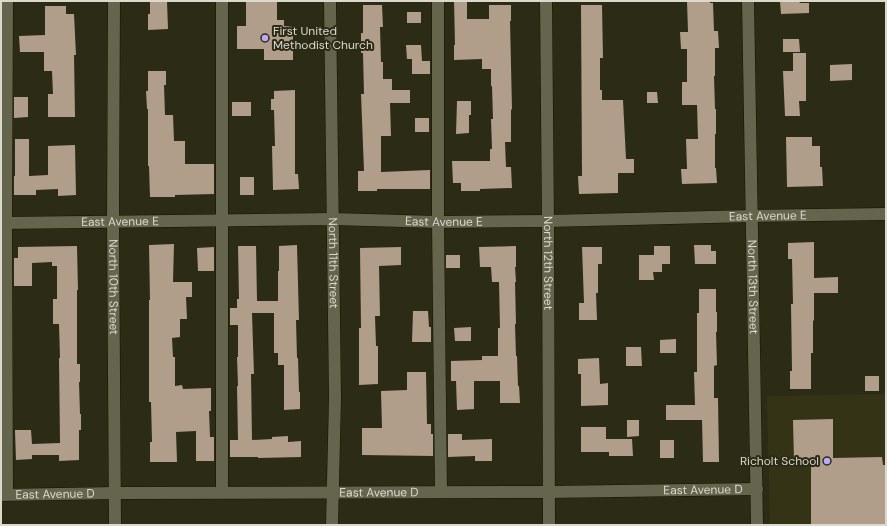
<svg xmlns="http://www.w3.org/2000/svg" width="887" height="526" viewBox="0 0 887 526" font-family="'DM Sans',sans-serif">
	<rect width="100%" height="100%" fill="#2c2b16"/>
	<polygon fill="#353316" points="886,394 886,525 770,525 767,396"/>
	<g fill="#b09e8a">
		<polygon points="150,1 167,1 168,29 148,30 148,14 150,14"/>
		<polygon points="246,1 277,1 277,20 284,20 284,26 293,27 293,60 264,60 264,49 237,49 237,26 246,26"/>
		<polygon points="454,1 467,1 467,19 489,19 489,5 511,5 511,21 510,21 512,109 511,110 511,142 505,142 506,167 511,167 512,188 480,189 480,191 461,191 461,183 453,183 452,161 490,161 490,149 492,149 491,119 493,119 492,86 491,86 491,69 482,69 482,59 454,60 454,45 455,45"/>
		<polygon points="687,1 710,1 710,3 713,3 714,31 718,31 719,48 715,48 715,76 714,76 715,109 716,109 716,134 715,134 715,168 716,168 717,183 682,184 681,169 687,169 686,139 698,139 697,105 682,105 682,82 687,82 687,49 681,49 680,32 688,32"/>
		<polygon points="780,1 799,1 800,3 809,3 809,13 781,14"/>
		<polygon points="363,5 382,5 383,27 380,27 381,62 383,62 383,79 392,79 392,90 410,90 410,103 390,103 391,136 381,136 381,172 430,170 430,189 377,189 377,191 358,191 358,171 364,171 361,94 364,94 363,53 361,53 361,33 363,33"/>
		<polygon points="581,5 602,5 603,58 600,58 600,90 602,90 602,100 623,100 626,159 634,159 634,173 618,173 618,193 579,194 578,176 582,176"/>
		<polygon points="45,6 66,6 66,14 74,14 76,55 74,55 75,117 48,117 48,94 53,94 52,71 44,71 44,52 20,52 19,36 45,35"/>
		<rect x="407" y="12" width="14" height="11"/>
		<polygon points="783,39 799,39 800,52 783,52"/>
		<polygon points="406,45 421,45 422,61 430,61 430,74 412,74 412,59 407,59"/>
		<polygon points="793,53 806,53 806,101 799,101 800,116 785,116 783,71 793,71"/>
		<polygon points="852,64 852,80 830,81 830,65"/>
		<polygon points="148,71 166,71 166,85 164,85 165,115 173,115 174,141 185,141 185,164 214,164 214,194 175,195 175,197 150,197 149,166 148,166 148,109 147,109 146,91 148,91"/>
		<polygon points="295,90 295,174 298,174 299,189 273,190 272,146 275,146 274,110 271,110 271,99 274,99 274,91"/>
		<polygon points="647,92 657,92 658,103 647,103"/>
		<polygon points="14,97 28,97 28,117 14,118"/>
		<polygon points="457,101 471,101 471,115 469,115 469,133 456,134"/>
		<rect x="232" y="102" width="19" height="14"/>
		<rect x="415" y="118" width="14" height="14"/>
		<polygon points="786,137 812,137 812,146 820,146 820,167 822,167 823,186 787,187"/>
		<polygon points="15,139 29,139 29,176 48,175 48,146 75,145 76,195 58,196 58,189 36,190 36,195 14,195 14,176 15,176"/>
		<rect x="240" y="177" width="14" height="18"/>
		<polygon points="814,242 814,278 838,277 838,293 814,293 814,320 813,321 813,353 811,353 811,389 790,389 790,371 792,371 791,304 793,304 792,259 788,259 788,243"/>
		<polygon points="174,244 173,282 192,282 192,297 186,297 187,319 180,319 180,337 172,338 173,357 175,357 175,386 182,385 183,389 211,388 211,411 209,411 210,437 214,437 214,461 196,461 196,431 176,432 177,462 150,462 150,442 152,442 151,402 149,402 149,300 150,300 149,245"/>
		<polygon points="297,245 299,320 296,320 297,358 298,358 299,392 300,392 300,409 284,410 284,365 278,365 278,353 274,353 274,313 252,313 254,374 251,374 252,440 272,439 272,437 288,436 288,442 301,441 301,457 258,458 258,457 230,457 230,440 238,440 237,386 238,386 237,357 238,357 238,325 230,325 230,308 237,308 237,299 239,299 238,246 256,246 257,301 278,301 278,271 279,271 279,246"/>
		<polygon points="694,245 711,245 711,251 716,251 716,264 695,264"/>
		<polygon points="77,246 78,290 77,290 77,364 80,364 80,382 79,382 80,414 81,414 81,430 79,430 79,460 59,461 59,455 32,455 32,459 16,460 15,430 31,430 32,444 60,443 59,358 60,358 59,324 53,324 53,299 57,299 57,266 52,266 52,262 32,263 32,286 14,286 14,258 18,258 18,247"/>
		<polygon points="516,246 516,267 515,267 516,282 515,282 516,324 515,324 516,356 517,356 518,386 519,386 520,403 500,403 500,381 474,381 474,409 457,410 456,381 451,381 451,361 482,360 482,356 498,356 498,328 500,328 499,282 492,282 491,267 480,267 479,247"/>
		<polygon points="654,246 670,246 670,264 662,264 662,272 653,272 654,280 639,280 639,255 654,255"/>
		<polygon points="214,247 214,271 198,271 197,248"/>
		<polygon points="401,247 401,265 379,266 380,316 375,316 376,346 378,346 378,384 359,385 359,328 361,328 360,248"/>
		<polygon points="582,247 602,247 602,264 598,264 598,293 596,293 597,320 579,320 579,303 584,303"/>
		<rect x="446" y="255" width="14" height="13"/>
		<polygon points="699,289 716,289 716,312 717,312 717,332 716,332 717,365 714,366 714,398 718,398 719,462 703,462 702,420 666,420 666,405 695,405 694,372 697,372 697,313 699,313"/>
		<polygon points="413,311 428,311 429,327 431,327 431,342 412,342"/>
		<polygon points="471,327 471,341 455,341 454,328"/>
		<polygon points="676,339 676,353 660,353 660,340"/>
		<polygon points="626,347 641,347 642,366 626,366"/>
		<polygon points="599,358 600,384 608,383 608,405 581,406 581,374 578,374 578,359"/>
		<polygon points="407,372 426,372 427,424 431,424 431,434 433,434 433,456 362,455 362,428 382,428 381,391 407,390"/>
		<rect x="865" y="376" width="14" height="15"/>
		<polygon points="833,419 833,458 882,457 883,465 886,465 886,525 811,525 811,460 794,460 793,420"/>
		<polygon points="627,420 639,420 639,436 627,437"/>
		<polygon points="581,427 606,427 606,439 632,439 633,456 609,456 609,452 581,452"/>
		<polygon points="448,434 462,434 462,440 492,439 492,461 475,461 475,456 448,457"/>
		<rect x="660" y="440" width="14" height="18"/>
	</g>
	<g fill="none" stroke-linecap="round" stroke-linejoin="round">
		<defs>
			<g id="minor">
				<polyline points="7,1 6,223 7,494"/>
				<path id="s1" d="M114 1 113 221 115 525"/>
				<path id="s2" d="M330 1 335 398 332 525"/>
				<polyline points="438,1 438,222 441,492"/>
				<path id="s3" d="M546 1 548 221 549 525"/>
				<path id="s4" d="M748 1 757 525"/>
				<path id="s5" d="M1 223 332 219 438 222 548 221 752 216 886 214"/>
				<polyline points="222,492 222,1"/>
				<path id="s6" d="M1 495 115 493 549 492 757 489"/>
			</g>
		</defs>
		<use href="#minor" stroke="#151301" stroke-width="13"/>
		<use href="#minor" stroke="#65644d" stroke-width="12"/>
	</g>
	<g fill="#b9abf7" stroke="#2c2b16" stroke-width="1.5">
		<circle cx="265" cy="38" r="4"/>
		<circle cx="827" cy="461" r="4"/>
	</g>
	<g text-anchor="middle" stroke-width="4" stroke-linejoin="round" paint-order="stroke">
		<g font-size="12" fill="#dad9cc" stroke="#2c2b16" text-anchor="start">
			<text x="273" y="35">First United<tspan x="273" dy="14">Methodist Church</tspan></text>
			<text x="819" y="465" text-anchor="end">Richolt School</text>
		</g>
		<g font-size="12" fill="#dad9cc" stroke="#2c2b16">
			<text dy="4" stroke="none"><textPath href="#s5" startOffset="767">East Avenue E</textPath></text>
			<text dy="4" stroke="none"><textPath href="#s5" startOffset="119">East Avenue E</textPath></text>
			<text dy="4" stroke="none"><textPath href="#s5" startOffset="443">East Avenue E</textPath></text>
			<text dy="4" stroke="none"><textPath href="#s2" startOffset="262">North 11th Street</textPath></text>
			<text dy="4" stroke="none"><textPath href="#s3" startOffset="262">North 12th Street</textPath></text>
			<text dy="4" stroke="none"><textPath href="#s1" startOffset="286">North 10th Street</textPath></text>
			<text dy="4" stroke="none"><textPath href="#s4" startOffset="286">North 13th Street</textPath></text>
			<text dy="4" stroke="none"><textPath href="#s6" startOffset="702">East Avenue D</textPath></text>
			<text dy="4" stroke="none"><textPath href="#s6" startOffset="378">East Avenue D</textPath></text>
			<text dy="4" stroke="none"><textPath href="#s6" startOffset="54">East Avenue D</textPath></text>
		</g>
	</g>
	<rect width="887" height="526" fill="none" stroke="#dad9cc" stroke-width="4"/>
</svg>
